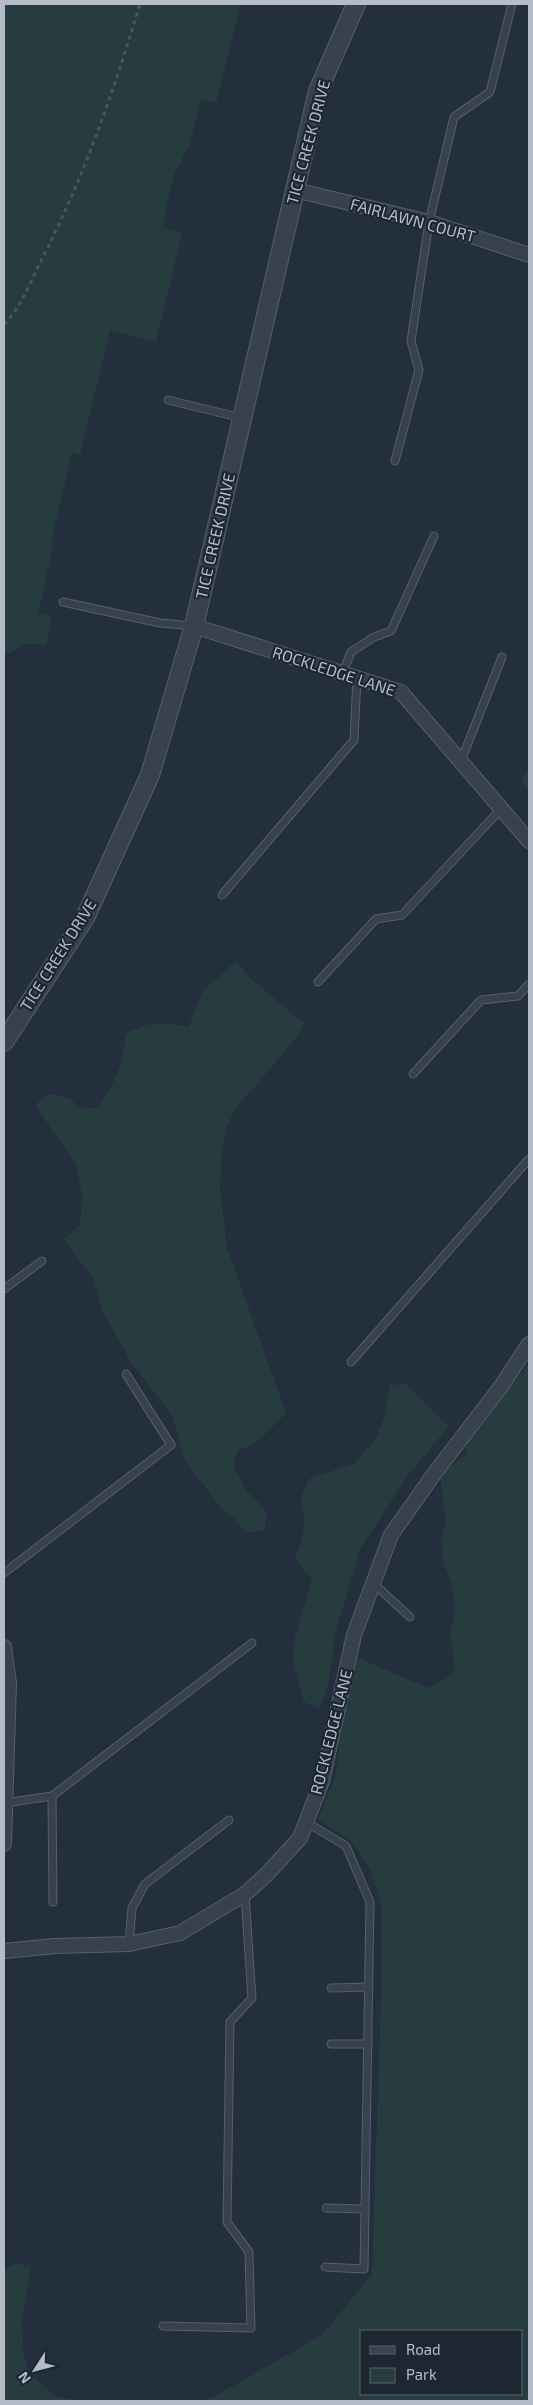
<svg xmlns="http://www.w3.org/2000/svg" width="533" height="2405" viewBox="0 0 533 2405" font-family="'Exo 2',sans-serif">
	<rect width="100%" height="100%" fill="#242f3e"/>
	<g fill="#263c3f" fill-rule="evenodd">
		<polygon points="4,4 241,4 216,103 201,99 190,144 174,175 162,227 182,233 156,342 110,330 80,455 72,452 53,534 51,556 38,613 52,616 46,645 27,644 4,655"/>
		<polygon points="529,768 529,793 521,780"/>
		<path d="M236 961 251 979 304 1023 298 1036 237 1107 227 1125 222 1152 220 1189 227 1248 286 1413 257 1442 238 1451 233 1467 247 1491 266 1511 265 1531 245 1532 231 1515 223 1510 185 1461 173 1417 131 1362 102 1310 93 1278 64 1240 80 1225 82 1196 76 1165 35 1105 49 1094 68 1098 82 1109 98 1107C116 1082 122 1065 126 1034 151 1020 161 1022 189 1027L202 992Z"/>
		<path d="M529 1363V2401H197L212 2398 322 2335 372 2274 382 1964 381 1902 369 1866 350 1840 318 1820 335 1777 342 1726 358 1658 428 1688 444 1680 455 1669 450 1634 455 1609 452 1585 443 1560 441 1542 446 1520 440 1475 466 1454V1443ZM362 2331H522V2394H362Z"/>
		<polygon points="406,1384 449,1426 409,1474 360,1549 335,1634 328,1687 320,1709 304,1702 293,1663 295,1637 312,1580 295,1558 303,1536 304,1519 301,1498 309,1479 354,1464 376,1439 385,1415 389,1385"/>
		<polygon points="17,2263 30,2268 22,2322 24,2357 29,2373 55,2397 83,2401 4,2401 4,2270"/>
	</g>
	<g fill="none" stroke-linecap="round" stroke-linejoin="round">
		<defs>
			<g id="service">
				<polyline points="168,400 242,418"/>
				<polyline points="395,461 419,370 411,341 429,222 454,117 490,92 512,4"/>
				<polyline points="63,602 160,623 193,626"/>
				<polyline points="343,672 351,652 374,637 391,631 434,536"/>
				<polyline points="461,761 502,657"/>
				<polyline points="222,895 354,740 357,677"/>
				<polyline points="318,982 376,919 402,915 501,809"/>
				<polyline points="413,1074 481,1000 518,996 529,984"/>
				<polyline points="4,1289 42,1261"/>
				<polyline points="351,1362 529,1159"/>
				<polyline points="4,1573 171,1445 126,1374"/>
				<polyline points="373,1583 410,1617"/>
				<polyline points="52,1796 53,1902"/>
				<polyline points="5,1803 52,1796 252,1643"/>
				<polyline points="306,1822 346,1846 370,1902 364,2269 325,2267"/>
				<polyline points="129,1944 132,1908 145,1884 229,1820"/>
				<polyline points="331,1988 369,1987"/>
				<polyline points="331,2044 368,2044"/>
				<polyline points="326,2208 365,2209"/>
				<polyline points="163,2326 251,2328 249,2252 227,2222 230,2022 252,1998 245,1895"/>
			</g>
			<g id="minor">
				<polyline points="295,190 429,222 529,255"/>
				<polyline points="194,626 401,692 529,841"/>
				<polyline points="4,1647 9,1683 4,1844"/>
				<polyline points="4,1951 55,1946 129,1944 180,1933 245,1894 266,1875 300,1838 322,1781 354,1635 391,1535 434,1474 502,1385 529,1344"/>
			</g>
			<polyline id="tertiary" points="4,1042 85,918 150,775 194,626 318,91 356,4"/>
		</defs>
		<use href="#service" stroke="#565f6c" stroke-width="9"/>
		<use href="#minor" stroke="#565f6c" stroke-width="16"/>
		<use href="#tertiary" stroke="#565f6c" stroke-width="20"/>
		<path stroke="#44595c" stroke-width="3" stroke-dasharray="4 4" stroke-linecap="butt" d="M4 324C20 309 29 285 39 265 82 182 113 94 140 4"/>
		<use href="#service" stroke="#38414e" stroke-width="7"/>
		<use href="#minor" stroke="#38414e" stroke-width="14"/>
		<use href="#tertiary" stroke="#38414e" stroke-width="18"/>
	</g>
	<g text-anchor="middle" stroke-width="4.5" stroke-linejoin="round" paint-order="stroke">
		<g font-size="16" fill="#b4bcc9" stroke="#1d2633">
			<text transform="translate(308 142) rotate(-75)" y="6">TICE CREEK DRIVE</text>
			<text transform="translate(413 220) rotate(15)" y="6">FAIRLAWN COURT</text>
			<text transform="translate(215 536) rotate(-77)" y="6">TICE CREEK DRIVE</text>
			<text transform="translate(334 671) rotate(18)" y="6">ROCKLEDGE LANE</text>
			<text transform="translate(58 955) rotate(-58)" y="6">TICE CREEK DRIVE</text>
			<text transform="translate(331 1732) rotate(-76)" y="6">ROCKLEDGE LANE</text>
		</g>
	</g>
	<rect width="533" height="2405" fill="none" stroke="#b4bcc9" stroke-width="10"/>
	<rect x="360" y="2330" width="162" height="65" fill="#1d2633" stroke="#59626f"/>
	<rect x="370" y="2346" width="25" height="8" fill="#38414e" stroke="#59626f"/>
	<text x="406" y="2355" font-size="15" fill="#b4bcc9">Road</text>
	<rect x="370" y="2368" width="25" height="15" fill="#263c3f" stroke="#59626f"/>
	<text x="406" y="2380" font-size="15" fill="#b4bcc9">Park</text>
	<g transform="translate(35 2370) rotate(234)" stroke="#1d2633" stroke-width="4" paint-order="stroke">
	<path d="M0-4L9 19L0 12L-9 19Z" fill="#b4bcc9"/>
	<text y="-8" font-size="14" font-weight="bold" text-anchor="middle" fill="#b4bcc9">N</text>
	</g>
</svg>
